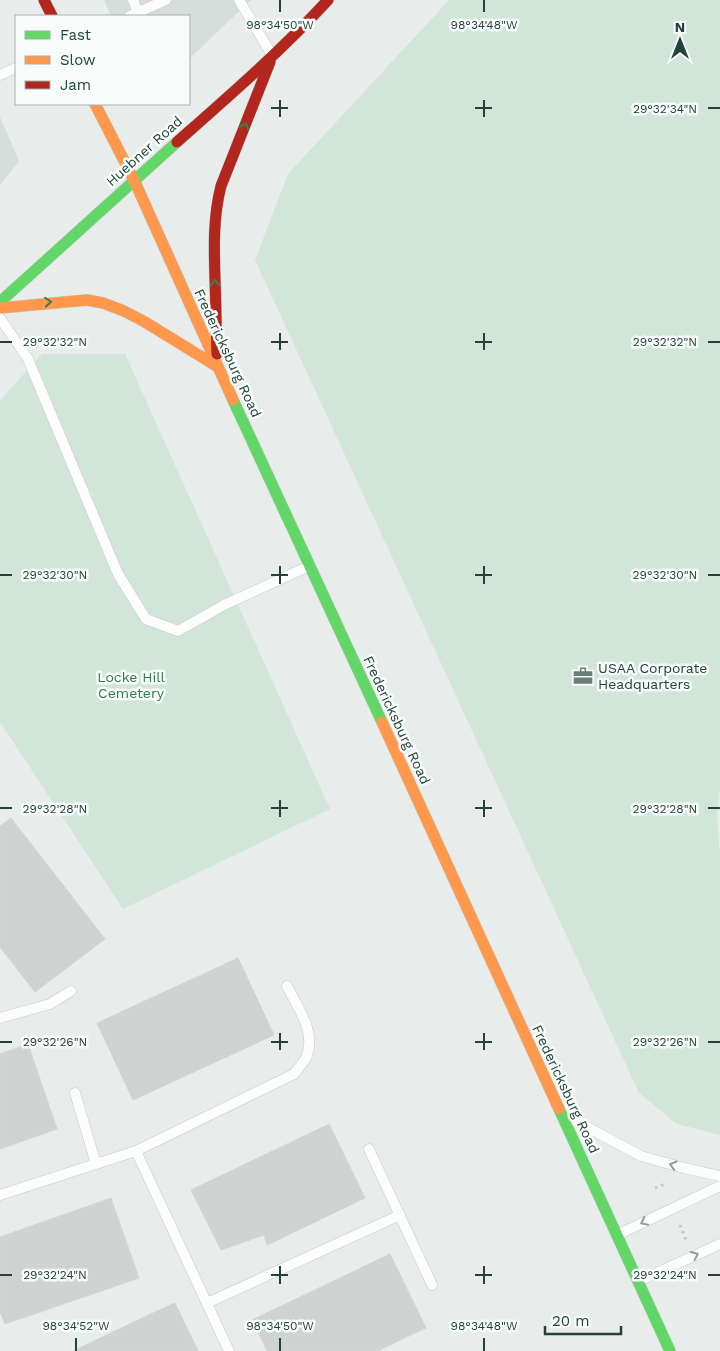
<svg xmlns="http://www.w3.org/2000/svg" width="720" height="1351" viewBox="0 0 720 1351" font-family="'Work Sans',sans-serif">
	<rect width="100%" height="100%" fill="#e8edeb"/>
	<g fill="#d6dedb">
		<polygon points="104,0 251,0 189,59 189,16 111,16"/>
		<polygon points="0,117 19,161 0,185"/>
	</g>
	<g fill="#d1e6d8">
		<polygon points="449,0 720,0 720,789 717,816 720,853 720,1135 677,1124 639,1093 255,260 288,174"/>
		<polygon points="42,354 125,354 330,809 123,909 0,722 0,400"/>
	</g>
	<g fill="#cfd4d2" stroke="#d1d6d4">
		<polygon points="11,818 105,939 35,992 0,947 0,826"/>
		<polygon points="238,958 274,1035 133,1100 97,1023"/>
		<polygon points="28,1044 57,1129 0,1149 0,1054"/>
		<polygon points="329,1124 365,1198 267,1245 264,1235 221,1250 191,1190"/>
		<polygon points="111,1198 139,1278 5,1324 0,1311 0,1237"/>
		<polygon points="390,1254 426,1328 377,1351 267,1351 252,1320"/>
		<polygon points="175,1303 198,1351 73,1351 153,1313"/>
	</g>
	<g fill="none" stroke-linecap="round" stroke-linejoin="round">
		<defs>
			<g id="lane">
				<polyline points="133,0 138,13"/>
				<polyline points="239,0 272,55"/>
				<polyline points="130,16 166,0"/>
				<polyline points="0,75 16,68"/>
				<polyline points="0,318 28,359 118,574 146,619 178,631 224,605 309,566"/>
				<polyline points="0,1018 50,1004 71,991"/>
				<polyline points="75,1093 96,1164"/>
				<polyline points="570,1118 641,1156 684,1168 720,1176"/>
				<polyline points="369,1149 432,1285"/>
				<polyline points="136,1151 229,1351"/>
				<path d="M0 1195 136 1151 294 1074C298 1069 303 1063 306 1058 317 1033 298 1008 287 986"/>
				<polyline points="617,1235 720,1186"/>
				<polyline points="639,1281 720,1244"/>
				<polyline points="207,1303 400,1215"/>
			</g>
			<g id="fast">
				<polyline points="0,302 177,142"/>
				<polyline points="233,400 382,722"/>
				<polyline points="559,1109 670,1351"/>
			</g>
			<g id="slow">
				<polyline points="95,104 134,180 233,400"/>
				<polyline points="0,308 87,300 103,303 124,311 145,322 218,367"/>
				<polyline points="382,722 559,1109"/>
			</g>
			<g id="jam">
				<polyline points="44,0 52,16"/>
				<path d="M177 142C229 96 281 51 328 0"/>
				<path d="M217 354C216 329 216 304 215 280 214 248 213 217 221 186L270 62"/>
			</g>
		</defs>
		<use href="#lane" stroke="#c5cac8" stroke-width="11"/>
		<use href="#fast" stroke="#c3ccc9" stroke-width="12"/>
		<use href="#slow" stroke="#c3ccc9" stroke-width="12"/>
		<use href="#jam" stroke="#c3ccc9" stroke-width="12"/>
		<g stroke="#c3ccca" stroke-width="3" stroke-dasharray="2.5 4" stroke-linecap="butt">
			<polyline points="655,1188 665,1184"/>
			<polyline points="680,1225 686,1240"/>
		</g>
		<use href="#lane" stroke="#fcfcfc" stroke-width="10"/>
		<use href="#fast" stroke="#63d668" stroke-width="11"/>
		<use href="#slow" stroke="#ff974d" stroke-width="11"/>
		<use href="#jam" stroke="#b3261e" stroke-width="11"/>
	</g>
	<defs><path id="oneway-chevron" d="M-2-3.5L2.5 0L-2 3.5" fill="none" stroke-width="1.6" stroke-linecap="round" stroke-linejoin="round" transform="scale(1.25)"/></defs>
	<g stroke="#3d7d4c">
		<use href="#oneway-chevron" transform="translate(245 126) rotate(-68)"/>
		<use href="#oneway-chevron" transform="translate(215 283) rotate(-92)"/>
		<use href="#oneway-chevron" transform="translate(48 302) rotate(-5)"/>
	</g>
	<g stroke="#909f9b">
		<use href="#oneway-chevron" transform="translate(673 1165) rotate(-164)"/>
		<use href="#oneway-chevron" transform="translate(644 1222) rotate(154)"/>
		<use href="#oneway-chevron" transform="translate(695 1255) rotate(-25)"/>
	</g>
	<path fill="none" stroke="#24423a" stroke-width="2" d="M280 0V12M484 0V12M280 100V117M484 100V117M271 108H288M475 108H492M708 108H720M280 333V350M484 333V350M0 342H12M271 342H288M475 342H492M708 342H720M280 566V584M484 566V584M0 575H12M271 575H288M475 575H492M708 575H720M280 800V817M484 800V817M0 808H12M271 808H288M475 808H492M708 808H720M280 1033V1050M484 1033V1050M0 1042H12M271 1042H288M475 1042H492M708 1042H720M280 1266V1284M484 1266V1284M0 1275H12M271 1275H288M475 1275H492M708 1275H720M76 1338V1351M280 1338V1351M484 1338V1351"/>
	<defs>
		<symbol id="office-bare" viewBox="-9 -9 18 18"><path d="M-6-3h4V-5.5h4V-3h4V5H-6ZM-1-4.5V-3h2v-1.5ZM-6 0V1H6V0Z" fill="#697e78" stroke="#f7fbf9" stroke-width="2.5" paint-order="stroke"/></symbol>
	</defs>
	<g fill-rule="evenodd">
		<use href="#office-bare" x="569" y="662" width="28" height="28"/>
	</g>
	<g text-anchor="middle" stroke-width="5" stroke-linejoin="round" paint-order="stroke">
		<g font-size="14" fill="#24423a" stroke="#f7fbf9">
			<text transform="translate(144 151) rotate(-42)" y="5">Huebner Road</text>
			<text transform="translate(228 353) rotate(65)" y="5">Fredericksburg Road</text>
			<text transform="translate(397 720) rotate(65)" y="5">Fredericksburg Road</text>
			<text transform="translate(566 1089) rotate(65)" y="5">Fredericksburg Road</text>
		</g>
		<g font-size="14" fill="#24423a" stroke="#f7fbf9" text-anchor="start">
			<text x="598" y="673">USAA Corporate<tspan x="598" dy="16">Headquarters</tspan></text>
		</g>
		<g font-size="14" fill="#2d7a4b" stroke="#f7fbf9">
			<text x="131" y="682">Locke Hill<tspan x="131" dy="16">Cemetery</tspan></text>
		</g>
	</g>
	<g font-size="12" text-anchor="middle" fill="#24423a" stroke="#f7fbf9" stroke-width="5" stroke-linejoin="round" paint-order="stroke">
		<text x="280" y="29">98°34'50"W</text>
		<text x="484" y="29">98°34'48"W</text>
		<text x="665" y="113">29°32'34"N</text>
		<text x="55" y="346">29°32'32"N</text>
		<text x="665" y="346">29°32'32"N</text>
		<text x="55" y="579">29°32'30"N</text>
		<text x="665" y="579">29°32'30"N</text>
		<text x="55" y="813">29°32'28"N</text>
		<text x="665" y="813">29°32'28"N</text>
		<text x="55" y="1046">29°32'26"N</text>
		<text x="665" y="1046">29°32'26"N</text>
		<text x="55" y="1279">29°32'24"N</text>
		<text x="665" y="1279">29°32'24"N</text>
		<text x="76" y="1330">98°34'52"W</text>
		<text x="280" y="1330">98°34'50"W</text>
		<text x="484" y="1330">98°34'48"W</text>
	</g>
	<rect x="15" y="15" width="175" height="90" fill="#f7fbf9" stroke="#a3b1ad"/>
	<rect x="25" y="31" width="25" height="8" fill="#63d668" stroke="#a3b1ad"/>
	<text x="60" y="40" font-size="15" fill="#24423a">Fast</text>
	<rect x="25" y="56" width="25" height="8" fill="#ff974d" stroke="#a3b1ad"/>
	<text x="60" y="65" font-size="15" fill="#24423a">Slow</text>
	<rect x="25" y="81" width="25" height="8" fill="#b3261e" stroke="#a3b1ad"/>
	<text x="60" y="90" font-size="15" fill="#24423a">Jam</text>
	<g transform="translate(680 40)" stroke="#f7fbf9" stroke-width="4" paint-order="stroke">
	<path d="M0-4L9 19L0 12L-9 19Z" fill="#24423a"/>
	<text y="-8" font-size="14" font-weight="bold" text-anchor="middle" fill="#24423a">N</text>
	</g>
	<path d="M545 1326v8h76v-8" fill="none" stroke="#24423a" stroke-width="2.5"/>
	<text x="552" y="1326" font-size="15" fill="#24423a" stroke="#f7fbf9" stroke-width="4" paint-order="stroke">20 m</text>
</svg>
